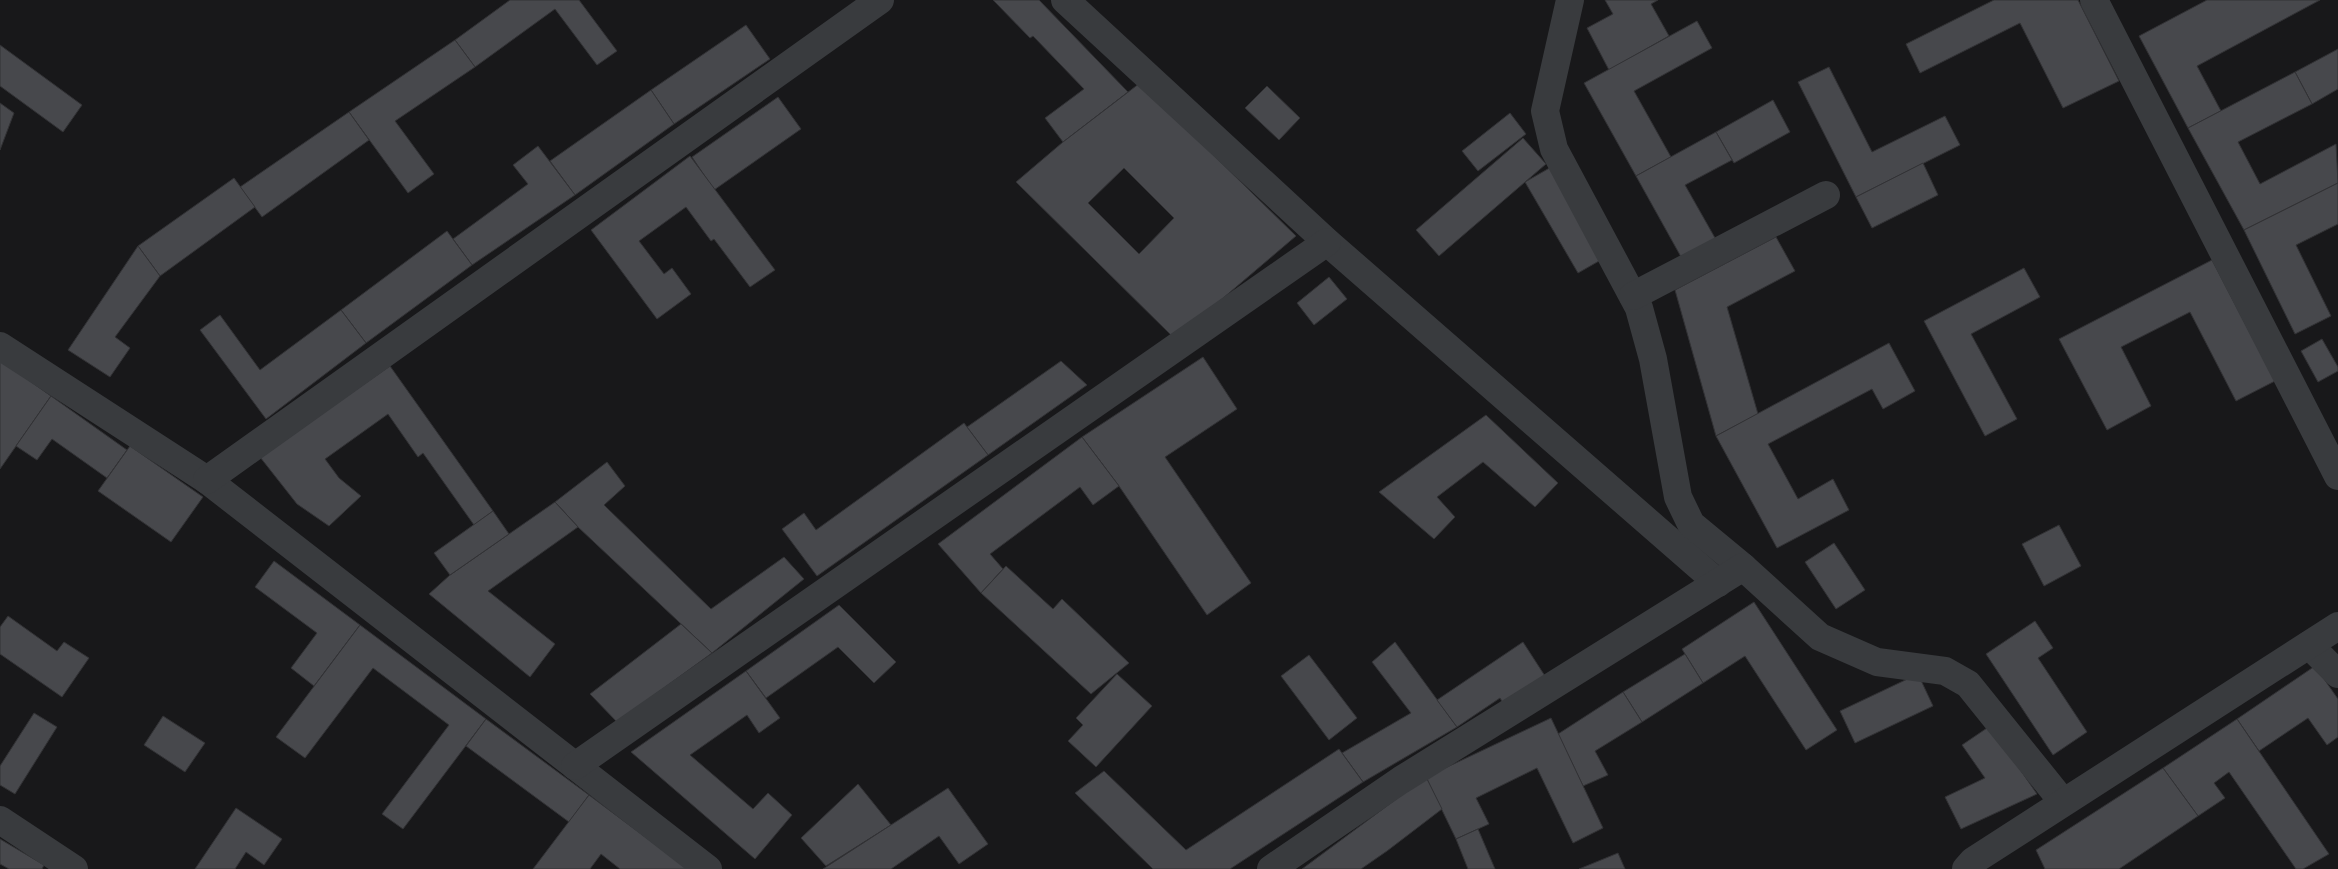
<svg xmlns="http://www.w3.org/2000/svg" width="2338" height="869" viewBox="0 0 2338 869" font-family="'DejaVu Sans',sans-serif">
	<rect width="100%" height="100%" fill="#18181a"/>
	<g fill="#47484c" stroke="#323235" fill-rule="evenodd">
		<polygon points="510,0 579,0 617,51 597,65 555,9 475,67 455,40"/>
		<polygon points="993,0 1039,0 1128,92 1063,142 1045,118 1084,89 1033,36 1030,38"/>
		<polygon points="1605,0 1658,0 1651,4 1669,36 1609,70 1587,28 1613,14"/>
		<polygon points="1994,0 2078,0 2119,81 2063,108 2020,23 1920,73 1906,44"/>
		<polygon points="2207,0 2320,0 2197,66 2221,111 2188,128 2139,36"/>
		<polygon points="1697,21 1712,48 1634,91 1671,157 1636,176 1584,83"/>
		<polygon points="746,25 770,59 674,124 651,90"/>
		<polygon points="455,40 475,67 395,121 434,174 408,193 349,112"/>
		<polygon points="0,45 82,105 63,132 0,86"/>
		<polygon points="2338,49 2338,89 2312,104 2295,72"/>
		<polygon points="1829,67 1872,152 1945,116 1960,145 1856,197 1798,82"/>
		<polygon points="2295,72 2312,104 2238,142 2260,184 2336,144 2338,183 2244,230 2188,128"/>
		<path d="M1140 83 1296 236 1175 339 1016 182 1063 142ZM1124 168 1174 218 1139 254 1088 203Z"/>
		<polygon points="1267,86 1300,118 1279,140 1245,108"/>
		<polygon points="651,90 674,124 575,195 550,161"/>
		<polygon points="778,97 801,129 714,190 692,157"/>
		<polygon points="1773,100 1790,132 1734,163 1716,132"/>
		<polygon points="0,103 14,113 0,150"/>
		<polygon points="349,112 369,140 262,217 240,187"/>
		<polygon points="1510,113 1526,134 1478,171 1462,151"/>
		<polygon points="1716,132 1732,160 1685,185 1719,245 1685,264 1636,176"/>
		<polygon points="1523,138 1546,164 1439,256 1416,230"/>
		<polygon points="538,146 575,195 472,265 453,239 528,184 513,165"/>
		<polygon points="690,156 775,270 750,287 714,239 711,241 686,207 639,241 664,274 672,268 691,294 657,319 591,230"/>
		<polygon points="1923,163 1938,195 1872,228 1856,197"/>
		<polygon points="1553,166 1606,257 1578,273 1525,182"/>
		<polygon points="234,178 255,207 160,276 138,246"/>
		<polygon points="2338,183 2338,224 2296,245 2331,316 2295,334 2244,230"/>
		<polygon points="447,231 472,265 366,343 341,310"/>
		<polygon points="1776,237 1795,271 1727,307 1758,414 1716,436 1675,290"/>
		<polygon points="138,246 160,276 115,337 130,348 110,377 68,350"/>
		<polygon points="2212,260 2275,381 2236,401 2190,312 2121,347 2151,406 2107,430 2059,339"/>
		<polygon points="2024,268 2040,297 1971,334 2017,419 1985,436 1924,321"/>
		<polygon points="1329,277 1347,299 1314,325 1297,303"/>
		<polygon points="341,310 366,343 266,419 200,330 220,315 260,370"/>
		<polygon points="2322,339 2338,367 2338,371 2318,382 2301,351"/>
		<polygon points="1889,343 1915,391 1883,409 1872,389 1768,444 1798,499 1833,479 1849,510 1777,548 1716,436"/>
		<polygon points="1203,357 1237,409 1165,457 1251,583 1207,615 1119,486 1082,437"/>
		<polygon points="0,360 51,396 0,469"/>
		<polygon points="1061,361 1087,385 988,455 967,427"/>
		<polygon points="390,366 493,511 474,525 423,453 418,457 388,414 325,459 339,478 361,496 329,526 297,504 260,457"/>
		<polygon points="51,396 127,450 107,478 52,439 37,460 16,446"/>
		<polygon points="1486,415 1558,483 1535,507 1483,462 1437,497 1455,517 1434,539 1379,492"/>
		<polygon points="964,423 988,455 817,576 782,529 804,513 816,530"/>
		<polygon points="1082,437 1119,486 1093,505 1080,487 990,554 1003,569 981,593 938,544"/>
		<polygon points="130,446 203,497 171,542 98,491"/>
		<polygon points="607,462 625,486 604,505 711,609 784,557 804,579 712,653 578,527 555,502"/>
		<polygon points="555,502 578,527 488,591 555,644 530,677 429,594 450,575"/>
		<polygon points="493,511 509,534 450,575 434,553"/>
		<polygon points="2059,525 2081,566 2044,586 2022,544"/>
		<polygon points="1834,543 1865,590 1836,609 1805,562"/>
		<polygon points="274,561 360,625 314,686 291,668 317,633 255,587"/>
		<polygon points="1006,566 1053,609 1062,599 1129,663 1091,694 981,593"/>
		<polygon points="1754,602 1837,730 1806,750 1745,656 1703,683 1682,649"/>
		<polygon points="839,605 896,662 874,683 838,647 766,698 746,671"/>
		<polygon points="8,616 57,651 64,642 89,658 62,697 0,654 0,627"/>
		<polygon points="2035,621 2053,648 2038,658 2087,732 2053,755 1986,654"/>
		<polygon points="681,624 712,653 617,722 590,694"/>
		<polygon points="360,625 486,719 403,829 382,814 449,725 373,668 305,758 276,737"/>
		<polygon points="1395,642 1457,727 1363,782 1342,753 1411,713 1372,662"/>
		<polygon points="1523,642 1545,676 1503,703 1500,698 1457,727 1437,700"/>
		<polygon points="1685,654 1703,683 1642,722 1623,692"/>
		<polygon points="1309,655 1357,718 1329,740 1281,676"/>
		<polygon points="2315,666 2338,699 2338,737 2327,745 2308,718 2259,751 2237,719"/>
		<polygon points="746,671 780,718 759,733 747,715 690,755 753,809 768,793 792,815 755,859 631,752"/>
		<polygon points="1117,674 1152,706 1096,767 1068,741 1083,725 1076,718"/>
		<polygon points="1918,674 1933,706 1855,743 1840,711"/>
		<polygon points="1623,692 1642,722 1595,751 1608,775 1583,786 1558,734"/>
		<polygon points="34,713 57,727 15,794 0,785 0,766"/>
		<polygon points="163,716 205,743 185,772 144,745"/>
		<polygon points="1551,718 1603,828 1573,843 1537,768 1476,798 1489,824 1456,839 1426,777"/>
		<polygon points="486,719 589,795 569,822 466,746"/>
		<polygon points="2237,719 2329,854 2303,869 2296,869 2229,772 2214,783 2225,798 2198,816 2163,768"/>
		<polygon points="1990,726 2037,794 1961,829 1945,797 1985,778 1962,745"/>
		<polygon points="1339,749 1363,782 1230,869 1153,869 1075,793 1104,771 1186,850"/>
		<polygon points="2163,768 2198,816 2119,869 2045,869 2036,850"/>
		<polygon points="1426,777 1442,809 1387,851 1361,869 1302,869"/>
		<polygon points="858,784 891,825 826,866 801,838"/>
		<polygon points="948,788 988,844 959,864 939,836 891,869 823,869"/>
		<polygon points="589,795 688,869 620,869 601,854 590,869 533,869"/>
		<polygon points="236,808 282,839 264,865 246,852 235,869 195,869"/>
		<polygon points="1478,829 1495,869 1468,869 1456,839"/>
		<polygon points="0,839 44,865 42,869 9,869 0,864"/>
		<polygon points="1618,853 1625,869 1579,869"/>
	</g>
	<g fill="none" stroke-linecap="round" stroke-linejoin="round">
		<g stroke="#393b3e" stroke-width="28">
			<polyline points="1065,0 1327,242 1718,583"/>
			<polyline points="1570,0 1545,111 1554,149 1639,308 1653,359 1678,497 1691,524 1743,567"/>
			<polyline points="2094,0 2338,476"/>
			<polyline points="1633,296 1826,195"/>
			<polyline points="0,346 207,480 708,869"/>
			<polyline points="207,480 880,0"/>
			<polyline points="2309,645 2338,674"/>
			<polyline points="575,766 1327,242"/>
			<polyline points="0,820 74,869"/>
			<polyline points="1271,869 1401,780 1743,567 1820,637 1877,662 1945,671 1968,684 2063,802"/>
			<polyline points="1966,869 1973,861 2338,626"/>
		</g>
	</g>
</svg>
